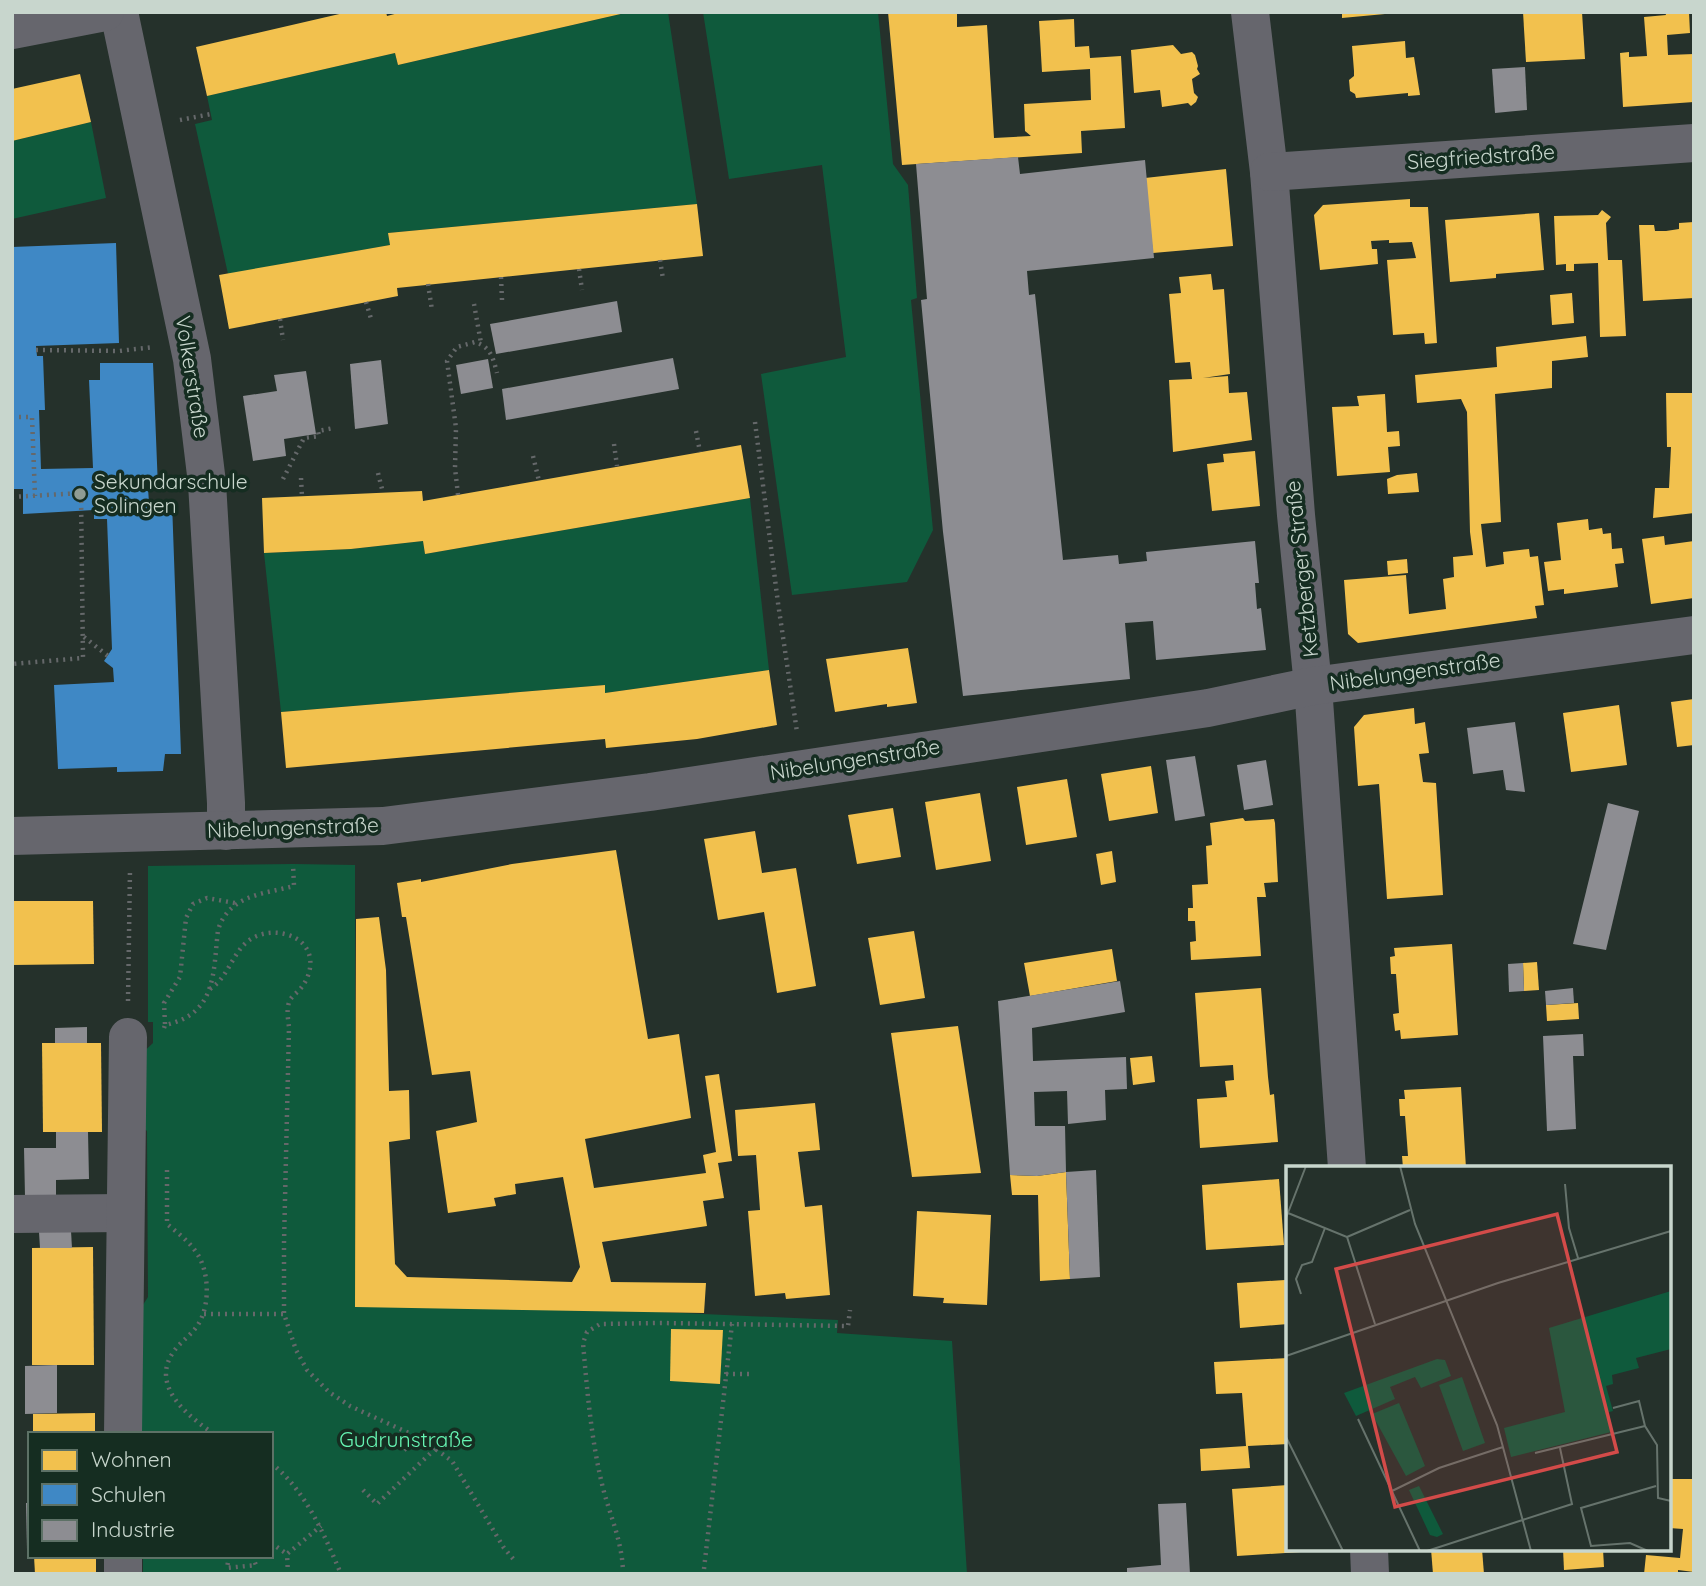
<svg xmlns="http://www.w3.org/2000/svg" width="1706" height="1586" viewBox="0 0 1706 1586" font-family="Quicksand,sans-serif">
	<rect width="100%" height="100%" fill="#25312b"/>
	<g fill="#0f5a3c">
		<polygon points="630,12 668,12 697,204 388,233 390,245 228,274 195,124 212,120 207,96 395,53 398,65"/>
		<polygon points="703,12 878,12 893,164 908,185 917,298 911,300 933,530 907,582 792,595 761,374 846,357 822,165 729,179"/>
		<polygon points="91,122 106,198 12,219 12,141"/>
		<polygon points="750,498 769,670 605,693 605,685 281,712 264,553 351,549 423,541 425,554"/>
		<polygon points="293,864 355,865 355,1306 615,1310 838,1320 837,1333 952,1341 967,1574 143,1574 143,1556 271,1556 271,1434 142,1434 141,1308 148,1297 147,1131 136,1122 136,1059 153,1043 153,1022 148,1022 148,866"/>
	</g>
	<g fill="#f2c14e">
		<polygon points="348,12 386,12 387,16 402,12 625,13 398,65 395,53 207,96 196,47"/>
		<polygon points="888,12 957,12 957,27 987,25 994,138 1031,136 1025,131 1024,104 1091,100 1090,69 1042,72 1039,21 1074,19 1075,47 1089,46 1090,58 1121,56 1125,128 1081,131 1082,153 902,165"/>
		<polygon points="1342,12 1385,12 1385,14 1342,18"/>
		<polygon points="1523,12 1582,12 1585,59 1526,62"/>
		<polygon points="1665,12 1689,12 1690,33 1667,35 1668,55 1694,54 1694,102 1623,107 1620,53 1629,52 1629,57 1647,56 1644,17 1666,15"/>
		<polygon points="1405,41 1406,58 1414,57 1420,95 1408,96 1408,93 1356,98 1355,94 1350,91 1349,80 1354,76 1354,71 1352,46"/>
		<polygon points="1173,45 1181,54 1192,52 1195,55 1198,66 1197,69 1200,74 1192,79 1194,93 1198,97 1196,102 1191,106 1188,103 1162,107 1160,90 1134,93 1131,50"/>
		<polygon points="80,74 91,122 12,141 12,89"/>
		<polygon points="1226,169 1233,246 1153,253 1145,178"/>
		<polygon points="1410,199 1410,207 1428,207 1437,343 1425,344 1424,333 1393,335 1387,260 1416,258 1412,242 1389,243 1389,240 1371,241 1372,249 1377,249 1378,264 1320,270 1314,215 1323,205"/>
		<polygon points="697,204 703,256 397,288 398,296 229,329 219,275 390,245 388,233"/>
		<polygon points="1602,210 1611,217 1606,223 1608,260 1622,260 1626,336 1600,337 1598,263 1574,264 1574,271 1566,271 1566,264 1556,265 1554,216 1598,215"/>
		<polygon points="1539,213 1544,270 1496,274 1496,278 1450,282 1445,220"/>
		<polygon points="1694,222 1694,298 1643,301 1639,225 1654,225 1655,231 1666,231 1679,229 1679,223"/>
		<polygon points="1211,274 1213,290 1224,289 1230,374 1203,378 1228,376 1229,393 1247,392 1252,440 1173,452 1169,380 1192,379 1190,362 1175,363 1169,294 1181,293 1179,277"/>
		<polygon points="1572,293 1574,323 1552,325 1550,295"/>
		<polygon points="1586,336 1588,357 1552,361 1552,388 1495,394 1501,522 1481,524 1486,567 1504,564 1503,552 1529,549 1530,557 1538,556 1544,605 1535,606 1537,618 1358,643 1348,634 1344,580 1406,575 1409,614 1446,609 1443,579 1454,577 1453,557 1473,555 1470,532 1467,412 1461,399 1417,403 1415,375 1497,367 1496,347"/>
		<polygon points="1666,393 1694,393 1694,513 1653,518 1655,488 1669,488 1671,447 1667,447"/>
		<polygon points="1385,394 1387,432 1399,431 1400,446 1388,447 1390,472 1337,476 1332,407 1359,406 1357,396"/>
		<polygon points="741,445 750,498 425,554 423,541 351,549 264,553 262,498 422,491 423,501"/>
		<polygon points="1255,451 1260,506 1212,511 1207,464 1224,462 1223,454"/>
		<polygon points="1417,473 1419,492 1388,494 1387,479 1397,475"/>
		<polygon points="1588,519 1589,530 1602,528 1603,534 1611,533 1612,549 1622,548 1624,563 1615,564 1618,587 1564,594 1564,589 1548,591 1544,562 1561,560 1557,523"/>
		<polygon points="1664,536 1665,545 1694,541 1694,598 1651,604 1642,539"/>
		<polygon points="1407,559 1408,573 1388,575 1387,561"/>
		<polygon points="908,648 917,703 887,707 887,704 835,712 826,659"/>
		<polygon points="769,670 777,725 697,739 606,748 605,739 286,768 281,712 605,685 605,693"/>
		<polygon points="1694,699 1694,745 1677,747 1671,702"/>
		<polygon points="1619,705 1627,765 1571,772 1563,713"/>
		<polygon points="1414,708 1415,724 1425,722 1429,753 1419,754 1423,782 1436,783 1443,895 1387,899 1379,784 1358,786 1354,727 1364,715"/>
		<polygon points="1151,766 1158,813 1109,821 1101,774"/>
		<polygon points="1067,779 1077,837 1026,845 1017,787"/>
		<polygon points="980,793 991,861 936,870 925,802"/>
		<polygon points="893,808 901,857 857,864 848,815"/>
		<polygon points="1243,818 1245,821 1274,819 1275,823 1278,882 1264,883 1266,897 1257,897 1261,956 1191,960 1190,942 1196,941 1195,921 1188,921 1188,908 1193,908 1192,885 1208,884 1206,846 1212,845 1210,823"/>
		<polygon points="755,831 762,873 796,868 816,986 777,993 764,912 718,920 704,839"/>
		<polygon points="616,850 648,1039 679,1034 691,1118 585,1139 594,1188 706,1173 703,1155 716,1152 705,1076 719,1074 732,1161 718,1163 724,1198 703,1201 707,1226 602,1242 611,1282 706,1283 704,1313 355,1307 356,919 379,917 386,970 389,1091 409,1090 410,1139 389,1142 395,1264 407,1277 572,1282 580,1267 563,1177 515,1184 516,1194 494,1198 496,1206 448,1213 436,1131 477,1122 470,1071 432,1075 406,917 402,917 397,883 421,879 421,882 512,864"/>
		<polygon points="1112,851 1116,882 1101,885 1096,854"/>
		<polygon points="12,901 93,901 94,964 12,965"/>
		<polygon points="914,931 925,998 880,1005 868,938"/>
		<polygon points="1452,944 1458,1035 1401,1039 1400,1030 1395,1031 1393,1014 1399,1013 1396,974 1391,974 1390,957 1395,956 1394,948"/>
		<polygon points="1112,949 1117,981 1030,996 1024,963"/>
		<polygon points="1537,962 1539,990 1524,991 1523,963"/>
		<polygon points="1261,988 1268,1077 1270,1095 1274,1094 1278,1142 1200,1148 1197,1099 1227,1097 1225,1081 1234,1080 1233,1065 1200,1067 1195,993"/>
		<polygon points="1578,1003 1579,1019 1547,1021 1546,1005"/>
		<polygon points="958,1026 981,1173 912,1177 891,1033"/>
		<polygon points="42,1043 101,1043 102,1132 43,1132"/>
		<polygon points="1152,1056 1155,1082 1133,1085 1130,1058"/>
		<polygon points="1461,1087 1466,1168 1403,1168 1402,1156 1408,1156 1405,1116 1400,1116 1399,1099 1405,1099 1404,1090"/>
		<polygon points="815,1103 820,1150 798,1152 805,1207 822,1205 830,1295 786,1299 785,1293 755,1296 748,1211 760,1210 756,1155 738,1156 735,1110"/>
		<polygon points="1066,1172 1070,1279 1040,1281 1038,1195 1012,1195 1010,1175 1037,1176"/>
		<polygon points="1279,1179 1284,1245 1206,1250 1202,1185"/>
		<polygon points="917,1211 991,1215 987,1305 943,1303 944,1298 913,1296"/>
		<polygon points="93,1247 94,1365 32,1365 32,1248"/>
		<polygon points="1285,1280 1288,1324 1240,1328 1237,1283"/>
		<polygon points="671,1329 723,1330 720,1384 670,1381"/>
		<polygon points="1288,1358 1288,1444 1248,1446 1250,1468 1201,1471 1200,1449 1246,1446 1242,1393 1216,1394 1214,1362"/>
		<polygon points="95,1413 95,1434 33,1434 33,1414"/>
		<polygon points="1669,1479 1694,1479 1694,1572 1678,1570 1678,1574 1644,1574 1646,1555 1680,1558 1683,1529 1669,1528"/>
		<polygon points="1288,1485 1288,1549 1301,1549 1301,1552 1237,1556 1232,1489"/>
		<polygon points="1431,1549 1482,1549 1484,1574 1433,1574"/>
		<polygon points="1563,1549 1603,1549 1604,1567 1564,1570"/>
		<polygon points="34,1556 96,1556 96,1574 35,1574"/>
	</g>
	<polygon fill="#3f88c5" points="116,243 119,343 36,346 37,356 43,356 45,410 39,410 41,469 93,468 89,380 100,380 100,363 153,363 158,488 148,488 149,503 172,502 181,754 165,754 163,771 117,772 117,767 58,769 54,685 114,682 113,668 104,661 112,649 107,519 94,519 94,510 23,514 23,489 12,489 12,247"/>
	<g fill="#8d8d92">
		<polygon points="1525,67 1527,110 1495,113 1492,69"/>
		<polygon points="1018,157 1020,174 1145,160 1154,258 1027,271 1029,295 1035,294 1063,560 1118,555 1119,564 1147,561 1146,552 1255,541 1259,583 1255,583 1257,609 1261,608 1266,650 1156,660 1153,621 1125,623 1130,679 963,696 943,532 921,300 927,299 916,164"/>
		<polygon points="617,301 622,332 496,354 490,324"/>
		<polygon points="673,358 679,389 506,420 502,389"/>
		<polygon points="488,359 493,388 461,394 456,365"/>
		<polygon points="381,360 388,424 355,429 350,364"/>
		<polygon points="306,371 316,434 284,439 286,456 253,461 243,396 277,391 274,375"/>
		<polygon points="1515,722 1525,792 1506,790 1503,770 1473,774 1467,728"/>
		<polygon points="1195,756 1205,816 1175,821 1166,760"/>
		<polygon points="1266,760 1273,805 1244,810 1237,765"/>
		<polygon points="1608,803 1639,811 1606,950 1573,944"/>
		<polygon points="1523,963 1524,991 1509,992 1508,964"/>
		<polygon points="1120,981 1125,1012 1032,1028 1033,1061 1126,1057 1127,1089 1105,1090 1106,1120 1068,1124 1067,1091 1034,1092 1035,1126 1065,1126 1066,1172 1037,1176 1010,1175 998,1001"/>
		<polygon points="1573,988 1574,1003 1546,1005 1545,991"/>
		<polygon points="87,1027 87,1043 55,1043 55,1028"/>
		<polygon points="1583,1034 1584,1056 1573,1056 1576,1129 1547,1131 1543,1036"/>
		<polygon points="56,1132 88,1132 89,1179 56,1180 56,1196 25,1197 24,1148 56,1148"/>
		<polygon points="1096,1170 1100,1277 1070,1279 1066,1172"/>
		<polygon points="71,1231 72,1248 40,1248 39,1232"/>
		<polygon points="57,1365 57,1413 25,1414 25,1366"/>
		<polygon points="26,1503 30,1503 30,1550 27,1550"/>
		<polygon points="1186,1503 1190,1574 1127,1574 1127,1568 1161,1565 1158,1504"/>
	</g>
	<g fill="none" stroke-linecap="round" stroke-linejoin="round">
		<g stroke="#65686a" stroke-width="4.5" stroke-dasharray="2 5" stroke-linecap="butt">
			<polyline points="180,120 211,114"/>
			<polyline points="660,260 663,279"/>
			<polyline points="579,269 582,290"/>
			<polyline points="501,277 502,300"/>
			<polyline points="428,284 432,310"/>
			<polyline points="366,302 372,322"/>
			<polyline points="474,304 481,343"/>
			<polyline points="280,319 283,340"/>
			<polyline points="36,350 119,351 154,347"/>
			<polyline points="12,417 32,417 35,496"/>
			<polyline points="755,422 778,603 797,732"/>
			<polyline points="696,431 700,452"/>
			<polyline points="614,444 617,466"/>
			<polyline points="533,456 539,481"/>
			<polyline points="378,473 383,493"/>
			<polyline points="301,478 302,497"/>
			<polyline points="283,479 304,438 319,436 318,431 334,428"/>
			<path d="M458 495 455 468 456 428 447 361 457 347 475 342C491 347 493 358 497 373"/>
			<polyline points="12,497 81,493 83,658 12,664"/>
			<polyline points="84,637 108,656"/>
			<path d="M210 989C229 977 233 950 251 939 262 932 277 931 288 935 314 943 316 969 301 988 298 992 293 995 290 1000 286 1008 288 1019 289 1027L284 1243V1314L296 1350 307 1370 329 1392 350 1406 422 1439 452 1461 504 1548 515 1561"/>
			<polyline points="128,1001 130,869"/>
			<polyline points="165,1024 164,1003 180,977 186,918 193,904 207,898 235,903"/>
			<path d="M164 1028 165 1025C217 1014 213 973 218 930 229 895 263 894 294 886L293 864"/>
			<path d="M167 1170V1224C178 1233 190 1242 198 1255 209 1273 210 1304 199 1323 193 1334 181 1341 174 1351 149 1386 188 1416 214 1434"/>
			<polyline points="204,1314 284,1314"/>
			<polyline points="726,1374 749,1374"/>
			<polyline points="404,1450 419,1437"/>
			<path d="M271 1463C306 1491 324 1534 341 1574"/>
			<polyline points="363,1490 377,1504 436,1448"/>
			<polyline points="271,1543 287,1554"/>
			<polyline points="229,1556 227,1568 256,1565 252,1556"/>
			<polyline points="704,1569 732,1324"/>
			<polyline points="288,1574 287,1554 321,1526"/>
			<path d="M623 1574C623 1542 609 1514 602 1484 591 1438 587 1389 583 1343L587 1332 600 1324 660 1323 848 1326 850 1310"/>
		</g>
		<g stroke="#66666d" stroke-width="38">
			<polyline points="119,12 192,359 207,483 226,803 226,831"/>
			<polyline points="1250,12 1269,172 1296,515 1313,686 1347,1168"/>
			<polyline points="12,30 105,12"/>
			<polyline points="1269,172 1694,143"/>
			<polyline points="12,836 383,826 650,792 1208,708 1313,686 1694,635"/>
			<polyline points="12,1214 125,1213"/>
			<polyline points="123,1434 128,1037"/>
			<polyline points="1369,1549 1370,1574"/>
			<polyline points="123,1556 123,1574"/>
		</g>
	</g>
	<circle fill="#8f9c94" stroke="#152d21" stroke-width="2.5" cx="80" cy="494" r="7"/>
	<g text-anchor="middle" stroke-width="7" stroke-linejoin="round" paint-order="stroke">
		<g font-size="21" fill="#c8d6cd" stroke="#152d21">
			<text transform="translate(1481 157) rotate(-4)" y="7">Siegfriedstraße</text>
			<text transform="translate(192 377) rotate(81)" y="7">Volkerstraße</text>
			<text transform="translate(1302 569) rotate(-96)" y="7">Ketzberger Straße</text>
			<text transform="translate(1415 672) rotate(-8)" y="7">Nibelungenstraße</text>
			<text transform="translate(855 760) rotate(-9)" y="7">Nibelungenstraße</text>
			<text transform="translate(293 828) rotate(-2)" y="7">Nibelungenstraße</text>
		</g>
		<g font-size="21" fill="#c8d6cd" stroke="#152d21" text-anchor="start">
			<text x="94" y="489">Sekundarschule<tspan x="94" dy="24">Solingen</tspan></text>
		</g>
		<g font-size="21" fill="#66f5b3" stroke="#152d21">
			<text x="406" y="1447">Gudrunstraße</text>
		</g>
	</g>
	<g transform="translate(1286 1166)">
		<rect width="385" height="385" fill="#25312b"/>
		<path d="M385 125V183L350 192 353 202 326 209 327 218 320 220 327 245 320 247 325 266 225 291 218 262 279 246 263 162ZM151 193 159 194 165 210 135 222 129 211 104 221 109 233 70 250 58 227ZM176 211 199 277 177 285 153 219ZM113 237 139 300 120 310 86 248ZM133 320 157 368 151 371 144 369 123 324Z" fill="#0f5a3c"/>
		<path fill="none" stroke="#66736c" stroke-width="2" d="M114 0 129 58 211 259 245 385M279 18 283 62 292 92M2 47 61 71 89 158M0 52 20 0M61 71 124 44M15 128 10 113 16 99 26 96 39 62M0 190 212 117 385 65M327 242 353 235 359 260 371 279 372 332 385 335M72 253 134 385M0 271 57 385M249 287 359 260M106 325 153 302 217 281M141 385 286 338 274 282M362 385 344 377 305 380 295 342 370 320"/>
		<path fill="#d34b49" fill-opacity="0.15" stroke="#d34b49" stroke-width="3.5" d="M271 48 331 286 109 341 50 103Z"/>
		<rect width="385" height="385" fill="none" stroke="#c8d6cd" stroke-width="3.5"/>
	</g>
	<rect width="1706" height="1586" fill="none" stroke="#c8d6cd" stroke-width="28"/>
	<rect x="28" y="1432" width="245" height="126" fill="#152d21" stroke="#5d7166" stroke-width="2"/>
	<rect x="42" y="1450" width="35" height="21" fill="#f2c14e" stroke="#5d7166" stroke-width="2"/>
	<text x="91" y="1467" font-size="21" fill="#c8d6cd">Wohnen</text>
	<rect x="42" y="1484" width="35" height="21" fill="#3f88c5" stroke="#5d7166" stroke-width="2"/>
	<text x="91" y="1502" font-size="21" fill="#c8d6cd">Schulen</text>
	<rect x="42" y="1520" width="35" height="21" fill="#8d8d92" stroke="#5d7166" stroke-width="2"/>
	<text x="91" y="1537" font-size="21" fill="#c8d6cd">Industrie</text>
</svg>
